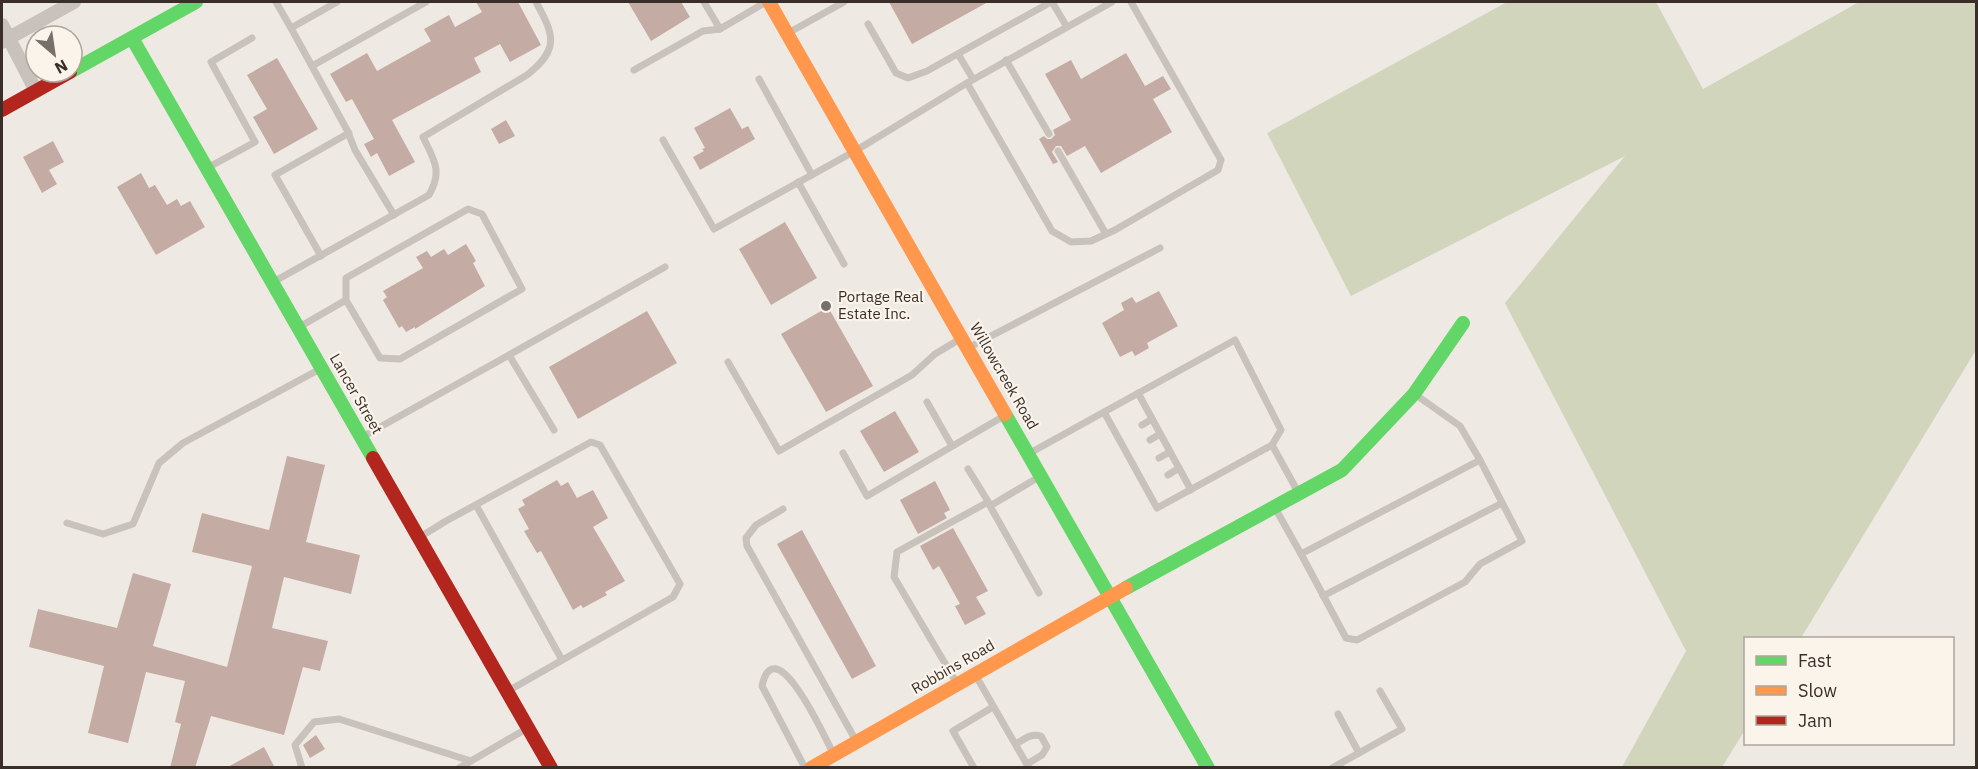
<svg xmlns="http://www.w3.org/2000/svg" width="1978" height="769" viewBox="0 0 1978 769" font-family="'IBM Plex Sans',sans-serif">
	<rect width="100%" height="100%" fill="#efe9e3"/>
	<polygon fill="#d1d5bc" points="1507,2 1656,2 1703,89 1859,2 1976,2 1976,350 1801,638 1746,638 1745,730 1722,767 1622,767 1686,651 1505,303 1625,156 1351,296 1267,133"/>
	<g fill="#c4aca4">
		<polygon points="476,2 518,2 541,45 510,62 500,44 474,58 481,72 392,120 415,162 389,176 377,153 371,157 364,144 374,139 352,99 346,102 330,74 367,53 377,71 431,41 424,29 449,15 455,27 482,12"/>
		<polygon points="628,2 681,2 690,17 651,41"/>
		<polygon points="889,2 988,2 912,44"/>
		<polygon points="1126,53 1145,86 1163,76 1171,89 1153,99 1172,132 1101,173 1085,146 1067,156 1061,146 1056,146 1052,152 1058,162 1053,164 1039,139 1044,136 1047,139 1051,139 1055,135 1053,130 1071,120 1045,74 1071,60 1081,79"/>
		<polygon points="277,58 318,129 274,154 253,117 267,109 247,75"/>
		<polygon points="730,108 742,129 748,126 755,139 700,170 693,157 704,151 702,149 705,148 694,128"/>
		<polygon points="506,120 515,136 499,144 491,129"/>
		<polygon points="53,141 64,162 49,170 57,184 42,193 23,157"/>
		<polygon points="141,173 149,188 155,185 167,205 177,199 181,206 190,201 205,227 156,255 117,187"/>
		<polygon points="785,222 817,278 771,305 739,249"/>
		<polygon points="466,244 476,261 473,263 485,286 415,329 415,327 406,332 402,326 399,328 383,300 387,297 383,291 423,268 416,257 427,251 431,257 444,249 448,255"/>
		<polygon points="1159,291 1178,326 1147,343 1149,348 1135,356 1132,351 1120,357 1102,323 1124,310 1121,303 1132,297 1136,303"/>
		<polygon points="828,307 873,386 826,412 781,334"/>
		<polygon points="647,311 677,363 578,419 549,367"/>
		<polygon points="895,411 919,452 884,472 860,431"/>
		<polygon points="287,456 325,465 306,542 360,555 351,594 284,577 272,628 328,641 320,671 303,667 284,735 211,716 195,768 170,768 181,724 175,722 185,681 146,672 128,743 88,733 104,666 29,647 38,609 117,628 133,573 171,584 153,646 227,667 252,566 192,552 202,513 269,530"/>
		<polygon points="557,480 561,486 568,482 577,498 593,490 608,518 593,527 625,581 605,592 607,595 583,608 581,605 573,610 541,551 537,553 524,531 529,529 518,509 525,505 522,500"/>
		<polygon points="935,481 950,510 944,513 947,518 918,534 900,500"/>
		<polygon points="953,528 988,591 976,597 986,614 965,625 955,606 960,604 939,566 933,570 920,546"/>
		<polygon points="802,530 876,666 852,679 777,544"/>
		<polygon points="316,735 325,749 310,758 303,745"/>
		<polygon points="264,747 275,768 226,768"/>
	</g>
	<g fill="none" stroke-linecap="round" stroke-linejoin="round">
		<g stroke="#c8c1bc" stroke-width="7">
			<polyline points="276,2 291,28"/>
			<polyline points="337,2 291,28 347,130 355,150 394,215"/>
			<polyline points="704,2 720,29"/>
			<polyline points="1052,2 1067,27"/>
			<polyline points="868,24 896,73 908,78 927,71 1051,2"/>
			<polyline points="790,32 844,2"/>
			<polyline points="958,54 973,79"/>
			<polyline points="1006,60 1049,134"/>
			<polyline points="312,66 426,2"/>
			<polyline points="634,70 703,31 720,29 766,2"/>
			<polyline points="759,79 812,175"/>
			<polyline points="967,83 1052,231 1071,242 1091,241 1115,230 1218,170 1221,160 1131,2"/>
			<polyline points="663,140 714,229 855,151 967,83 1112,2"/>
			<polyline points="1058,151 1106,234"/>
			<polyline points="209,167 255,142 211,62 252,38"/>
			<polyline points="798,182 844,264"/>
			<polyline points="321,256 275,175 349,133"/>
			<path d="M275 281 429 195C443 171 434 160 423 137L527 75C560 49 554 35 536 2"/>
			<polyline points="301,326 346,300 380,358 400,359 522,289 482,214 468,209 346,278 346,300"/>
			<polyline points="968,348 1160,248"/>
			<polyline points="509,355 665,267"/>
			<polyline points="728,362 779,451 912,375 935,354 960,339"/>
			<polyline points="1138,393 1191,490"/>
			<polyline points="1416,395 1460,426 1480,460 1522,541 1480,564 1465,582 1357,640 1346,638 1301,554 1480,460"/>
			<polyline points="927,402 952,446"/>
			<polyline points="1104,412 1235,340 1281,430 1272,445"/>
			<polyline points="1142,425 1152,419"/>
			<polyline points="364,436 509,355 554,430"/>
			<polyline points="1150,440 1160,434"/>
			<polyline points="843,453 867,496 1004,416"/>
			<polyline points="1030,453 1104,412 1157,508 1272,445 1298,492"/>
			<polyline points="1159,458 1170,452"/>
			<polyline points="968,469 989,503"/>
			<polyline points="1168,475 1179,468"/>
			<polyline points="476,505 562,660"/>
			<polyline points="1275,508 1301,554"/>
			<polyline points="783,509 756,525 746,538 747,546 855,739"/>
			<polyline points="67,523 103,534 133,524 159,463 183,443 320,369"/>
			<polyline points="420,537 446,521 591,442 600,445 680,584 673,597 508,691"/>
			<polyline points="1039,593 990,506 1039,477"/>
			<polyline points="1323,596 1502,503"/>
			<polyline points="976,676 1029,768"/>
			<polyline points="956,682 894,577 897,552 988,502"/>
			<polyline points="1338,714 1359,753"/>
			<path d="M1016 744C1024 739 1031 733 1041 736L1047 747 1042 755 1027 764"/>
			<polyline points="302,768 295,745 314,722 339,719 471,761"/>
			<polyline points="459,768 526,729"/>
			<path d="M805 768 762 686C775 626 826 740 833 753"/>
			<polyline points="974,768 953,731 993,707"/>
			<polyline points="1332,768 1402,729 1380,691"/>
		</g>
		<g stroke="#c8c1bc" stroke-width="14">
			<polyline points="2,25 36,91"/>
			<polyline points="2,42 74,2"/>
		</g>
		<g stroke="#63d668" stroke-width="14">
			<polyline points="132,38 373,458"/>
			<polyline points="72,71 196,2"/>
			<polyline points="1005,414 1208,768"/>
			<polyline points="1126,588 1342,470 1414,394 1463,323"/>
		</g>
		<g stroke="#ff974d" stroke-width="14">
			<polyline points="769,2 1005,414"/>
			<polyline points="811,768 1126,588"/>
		</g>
		<g stroke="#b3261e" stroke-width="14">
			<polyline points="2,110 70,72"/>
			<polyline points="373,458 551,768"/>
		</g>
	</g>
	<circle fill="#796f6a" stroke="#fbf4eb" stroke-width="2" cx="826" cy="306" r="6"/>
	<g text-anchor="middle" stroke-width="4.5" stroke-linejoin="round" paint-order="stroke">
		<g font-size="15" fill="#3a2e29" stroke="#fbf4eb" text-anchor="start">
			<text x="838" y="302">Portage Real<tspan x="838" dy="17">Estate Inc.</tspan></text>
		</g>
		<g font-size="15" fill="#3a2e29" stroke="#fbf4eb">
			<text transform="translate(1004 376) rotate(60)" y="5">Willowcreek Road</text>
			<text transform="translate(356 394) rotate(60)" y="5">Lancer Street</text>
			<text transform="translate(953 667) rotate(-30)" y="5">Robbins Road</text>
		</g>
	</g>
	<rect width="1978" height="769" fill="none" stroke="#3a2e29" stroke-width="6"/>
	<rect x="1744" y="637" width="210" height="108" fill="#fbf4eb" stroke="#aea59d" stroke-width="1.5"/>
	<rect x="1756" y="656" width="30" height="9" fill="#63d668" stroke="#aea59d" stroke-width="1.5"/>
	<text x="1798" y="667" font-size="18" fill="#3a2e29">Fast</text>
	<rect x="1756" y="686" width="30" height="9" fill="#ff974d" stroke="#aea59d" stroke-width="1.5"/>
	<text x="1798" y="697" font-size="18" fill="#3a2e29">Slow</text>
	<rect x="1756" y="716" width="30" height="9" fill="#b3261e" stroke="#aea59d" stroke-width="1.5"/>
	<text x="1798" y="727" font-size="18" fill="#3a2e29">Jam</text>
	<g transform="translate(54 54) rotate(151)"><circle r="28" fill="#fbf4eb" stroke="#aea59d" stroke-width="1.5"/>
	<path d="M0-4.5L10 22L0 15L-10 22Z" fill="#796f6a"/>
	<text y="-9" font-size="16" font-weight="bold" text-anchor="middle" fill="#3a2e29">N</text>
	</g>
</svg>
